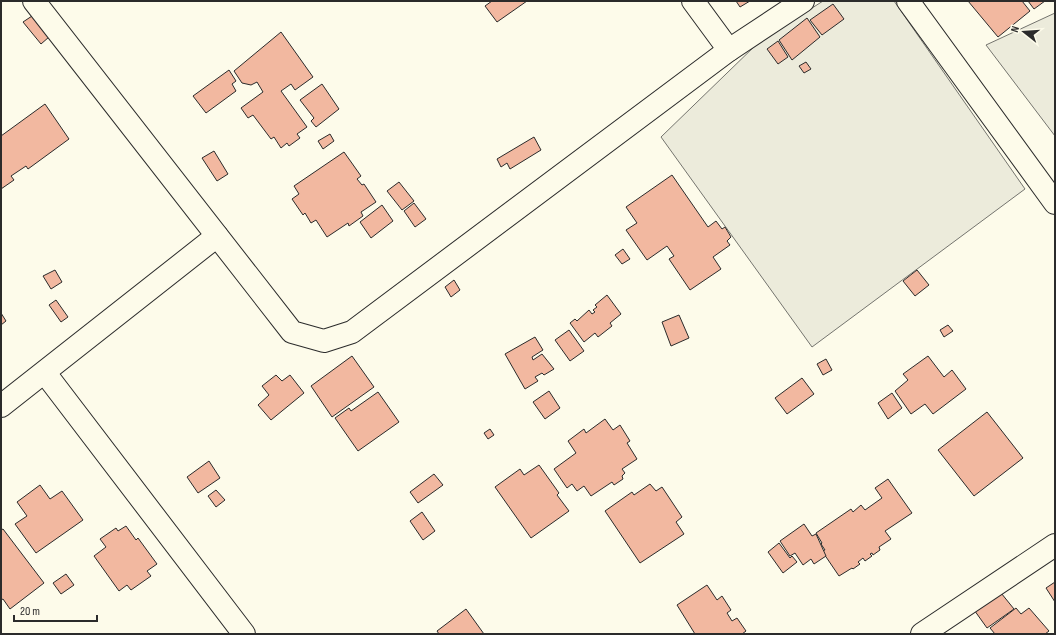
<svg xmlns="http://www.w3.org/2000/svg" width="1056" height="635" viewBox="0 0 1056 635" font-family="'Sofia Sans Condensed',sans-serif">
	<rect width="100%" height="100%" fill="#fdfbea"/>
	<g fill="#ecebdb" stroke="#74746e">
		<polygon points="823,1 894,1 1025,189 812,347 661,137 759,42"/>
		<polygon points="1055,13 1055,136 986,45"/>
	</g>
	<g fill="#f2b8a0" stroke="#2b2b2b">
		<polygon points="492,1 527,1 497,22 485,6"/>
		<polygon points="736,1 750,1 740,7"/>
		<polygon points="968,1 1022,1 1030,11 998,37"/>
		<polygon points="1028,1 1045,1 1034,9"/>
		<polygon points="833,4 844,19 822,35 810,20"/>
		<polygon points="32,16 49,37 41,44 23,22"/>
		<polygon points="807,18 820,37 792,60 779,40"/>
		<polygon points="281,32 313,77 295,90 291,84 281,91 307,127 297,134 300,138 289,146 287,143 281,148 274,137 271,139 253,115 248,118 241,108 263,92 257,82 251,85 242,83 234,71"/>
		<polygon points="778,41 788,57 778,64 767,49"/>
		<polygon points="806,62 811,69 804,73 799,66"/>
		<polygon points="229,70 236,81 232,84 236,91 206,113 193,96"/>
		<polygon points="322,84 339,109 316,127 311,121 314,118 300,100"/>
		<polygon points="45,104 69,139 28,169 26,166 11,176 14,180 1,189 1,136"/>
		<polygon points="330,134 334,141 323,149 318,141"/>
		<polygon points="534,137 541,150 510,169 507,163 501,167 497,159"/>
		<polygon points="214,151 228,174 217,181 202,158"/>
		<polygon points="344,152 361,176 357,179 362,185 364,184 376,202 361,212 363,216 349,226 348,223 327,237 316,220 311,223 305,213 303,215 292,199 299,194 294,186"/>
		<polygon points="672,175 708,227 716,221 722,229 725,227 731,237 727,241 730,245 713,257 721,269 690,290 669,259 674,256 667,246 647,260 626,230 637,223 626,207"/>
		<polygon points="399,182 414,201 402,210 387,191"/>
		<polygon points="414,203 426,219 415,227 404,211"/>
		<polygon points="382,205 393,221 371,238 360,222"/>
		<polygon points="623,249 630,259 622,264 615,255"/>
		<polygon points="55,270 62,282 51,289 43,276"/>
		<polygon points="917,270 929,285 915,296 903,281"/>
		<polygon points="454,280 460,290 451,297 445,287"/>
		<polygon points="607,295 621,314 610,323 612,326 598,337 595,333 584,342 570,323 575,319 577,321 589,310 592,314 595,312 593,310 597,307 595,305"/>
		<polygon points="56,300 68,317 61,322 49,305"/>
		<polygon points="1,313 6,321 1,325"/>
		<polygon points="679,315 689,338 671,346 662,322"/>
		<polygon points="948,325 953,331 944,337 940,330"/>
		<polygon points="569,330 584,351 570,361 555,340"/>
		<polygon points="535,337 543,350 532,357 533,360 542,354 554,369 544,375 542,373 535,377 538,381 525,389 505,354"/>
		<polygon points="352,356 374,387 332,417 311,386"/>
		<polygon points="928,356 944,377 952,370 966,389 933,414 925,404 911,414 895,391 908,380 903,374"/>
		<polygon points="826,359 832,370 823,375 817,364"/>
		<polygon points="276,375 282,381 290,375 304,393 271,420 258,405 269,395 262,386"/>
		<polygon points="802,378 814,394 787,414 775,398"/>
		<polygon points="549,391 560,408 545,419 533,402"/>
		<polygon points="378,392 399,422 358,451 335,418 349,408 351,411"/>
		<polygon points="892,393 902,408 888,419 878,403"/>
		<polygon points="987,412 1023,458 974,496 938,450"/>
		<polygon points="605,419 613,430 620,425 630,441 627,443 637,459 622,469 625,473 622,476 623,479 614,485 612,482 591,496 584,486 577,491 572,484 567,488 554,469 576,453 568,441 584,429 586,433"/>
		<polygon points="490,429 494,435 488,439 484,433"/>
		<polygon points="209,461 220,478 198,493 187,477"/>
		<polygon points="539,465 559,493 557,495 569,511 531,538 495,487 520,469 524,475"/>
		<polygon points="434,474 443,485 418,503 410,492"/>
		<polygon points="888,479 912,513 885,531 891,539 879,547 880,550 873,555 872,553 870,554 872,556 865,561 863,558 858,562 860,564 853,569 852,568 839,576 822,551 825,550 821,544 822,543 816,533 851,509 853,512 861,505 865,510 882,498 875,488"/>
		<polygon points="650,484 656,491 662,487 682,517 676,522 684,534 640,563 605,511 632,492 634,495"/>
		<polygon points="40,485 50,499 62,491 83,520 36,553 15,524 27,516 17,502"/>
		<polygon points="216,490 225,500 216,507 208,496"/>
		<polygon points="422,512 435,531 423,540 410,521"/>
		<polygon points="804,524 812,536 816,534 826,556 814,564 811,559 803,565 795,553 790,556 780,541"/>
		<polygon points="126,526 136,540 138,538 157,564 147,571 151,576 131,590 127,585 119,591 94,556 106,547 100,539 116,528 118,531"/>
		<polygon points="3,529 44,583 10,609 3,599 1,600 1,530"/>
		<polygon points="779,543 790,558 792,556 797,562 783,573 768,552"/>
		<polygon points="66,574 74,585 61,594 53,583"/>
		<polygon points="1055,582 1055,602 1046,588"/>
		<polygon points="707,585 717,600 722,596 731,610 727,613 732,621 737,618 746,631 742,634 695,634 677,605"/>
		<polygon points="997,588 1014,609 987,628 972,607"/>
		<polygon points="1016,608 1021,614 1029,608 1049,631 1045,634 995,634 990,628"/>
		<polygon points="466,609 484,634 439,634 437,631"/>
	</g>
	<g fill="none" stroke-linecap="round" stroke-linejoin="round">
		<defs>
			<g id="street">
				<polyline points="34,1 292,332 324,341 352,332 729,50"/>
				<polyline points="693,1 729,50 803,1"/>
				<polyline points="908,1 1055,203"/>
				<polyline points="45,373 244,634"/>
				<polyline points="1,406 217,236"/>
				<polyline points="922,634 1055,545"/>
			</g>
		</defs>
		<use href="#street" stroke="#2b2b2b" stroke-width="24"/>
		<use href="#street" stroke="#fdfbea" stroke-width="22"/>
	</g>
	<rect width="1056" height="635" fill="none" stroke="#2b2b2b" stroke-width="4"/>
	<g transform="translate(1024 32) rotate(287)" stroke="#fdfbea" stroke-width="3" paint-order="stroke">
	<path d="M0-3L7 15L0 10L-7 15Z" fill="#2b2b2b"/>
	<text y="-6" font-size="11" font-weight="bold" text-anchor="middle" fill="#2b2b2b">N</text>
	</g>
	<path d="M14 615v6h83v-6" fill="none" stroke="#2b2b2b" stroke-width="2"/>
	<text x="20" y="615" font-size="12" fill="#2b2b2b" stroke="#fdfbea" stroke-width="3" paint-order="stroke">20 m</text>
</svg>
